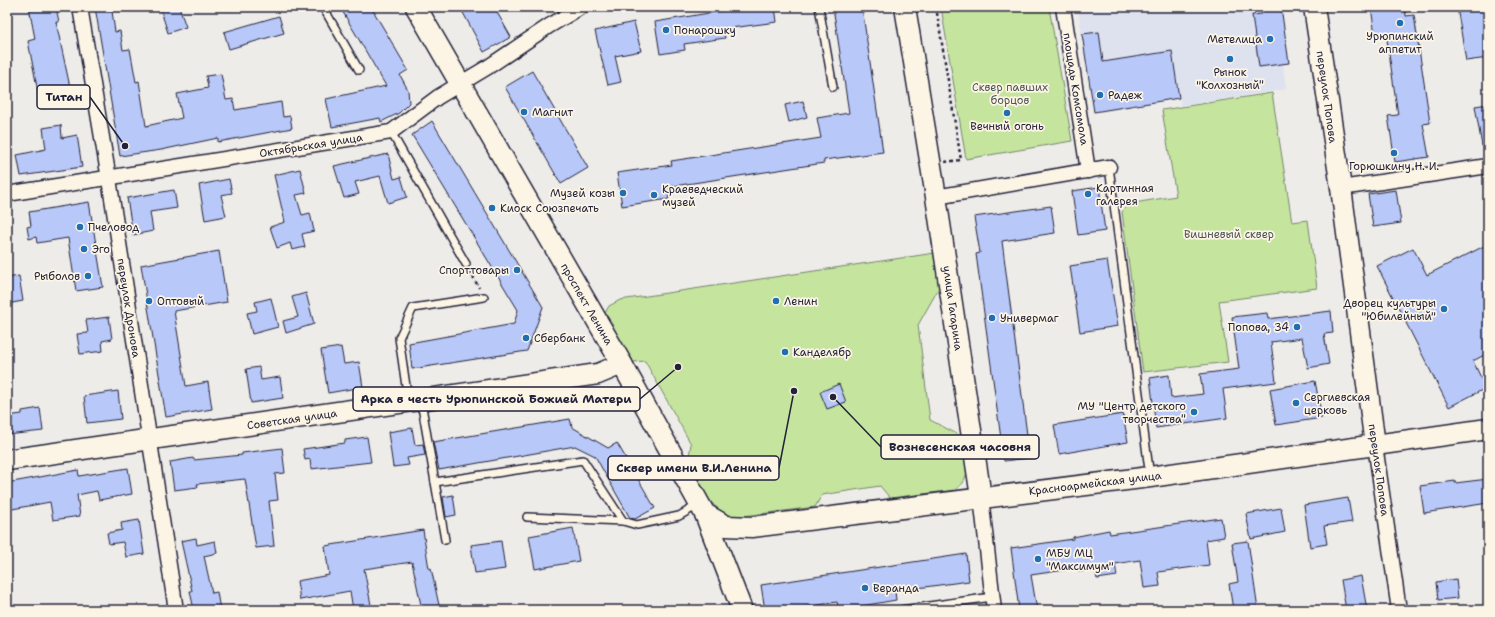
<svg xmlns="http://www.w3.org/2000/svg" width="1495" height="617" viewBox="0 0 1495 617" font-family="'Shantell Sans',sans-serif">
	<rect width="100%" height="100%" fill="#eeece9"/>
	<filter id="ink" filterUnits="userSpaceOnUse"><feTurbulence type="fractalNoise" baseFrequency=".025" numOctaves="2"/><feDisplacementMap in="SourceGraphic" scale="8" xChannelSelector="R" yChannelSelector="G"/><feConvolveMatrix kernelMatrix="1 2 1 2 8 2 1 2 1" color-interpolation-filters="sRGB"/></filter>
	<g filter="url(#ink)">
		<polygon fill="#dee1ee" points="1078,7 1281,7 1283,64 1286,89 1181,106 1172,51 1086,64"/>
		<g fill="#c5e59e" stroke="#74846c">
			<polygon points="941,7 1049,7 1072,141 966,159"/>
			<polygon points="1272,93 1292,222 1308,220 1317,288 1219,301 1228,362 1143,372 1122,212 1128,204 1176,196 1162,110"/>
			<path d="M935 253 940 286 918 325 930 420 961 436 967 473 963 483 955 490 890 498 880 486 822 495 815 507 735 517C708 510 700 484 688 462L691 444 645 361 633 362 605 313 609 306 620 300Z"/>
		</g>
		<g fill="#b8c8f8" stroke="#22223b">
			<polygon points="29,7 56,7 59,22 56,22 73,101 41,108 28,41 35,39"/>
			<polygon points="95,7 107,7 108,11 112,11 115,32 120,31 123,50 130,49 136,82 139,81 146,126 182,118 177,94 208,88 206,76 221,74 226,100 233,99 235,110 281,102 283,117 290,116 292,128 218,142 218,138 161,150 120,156"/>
			<polygon points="171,7 179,7 186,27 168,33 161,11"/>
			<polygon points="340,7 371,7 408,70 400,75 408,90 409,103 399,113 381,122 380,118 332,127 326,99 386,86"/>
			<polygon points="460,7 494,7 511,37 484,52"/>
			<polygon points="745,7 775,7 777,22 723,29 725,38 684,44 685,50 660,54 655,22"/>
			<polygon points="833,7 862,7 883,152 824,160 824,163 667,187 669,199 622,206 617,173 672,165 671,161 821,138 817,118 849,113"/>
			<polygon points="1261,7 1281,7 1289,63 1259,67 1252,15 1262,14"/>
			<polygon points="1371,7 1405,7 1406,16 1414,15 1430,123 1423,124 1429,157 1395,162 1388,116 1398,115 1386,33 1375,35"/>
			<polygon points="1457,7 1485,7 1488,30 1488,58 1466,61"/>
			<polygon points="279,16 284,33 229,49 224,32"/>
			<polygon points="634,22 641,51 615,56 621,82 608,85 595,31"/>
			<polygon points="1099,32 1103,62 1172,51 1179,98 1094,112 1082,34"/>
			<polygon points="532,71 588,168 561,184 505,87"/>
			<polygon points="803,101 807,117 789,122 785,105"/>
			<polygon points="1488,104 1488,146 1482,146 1475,106"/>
			<polygon points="432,121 543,307 527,351 412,369 409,343 514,324 518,310 412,135"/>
			<polygon points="61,125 62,138 77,135 82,167 21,176 17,155 46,149 43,128"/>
			<polygon points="388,154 394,179 401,177 407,197 388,203 380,176 355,182 359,194 344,198 334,166"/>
			<polygon points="300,169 306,193 296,195 302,215 310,213 314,231 302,234 305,247 292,250 290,243 277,248 270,227 285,222 274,175"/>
			<polygon points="229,179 232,193 221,195 226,216 205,220 199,185"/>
			<polygon points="1099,187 1105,231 1078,235 1072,191"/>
			<polygon points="174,190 177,208 150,212 153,231 133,235 127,198"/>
			<polygon points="1396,190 1401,223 1373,227 1368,194"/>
			<polygon points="89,202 103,287 76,291 68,238 37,243 36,237 29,239 27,227 31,226 29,212"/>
			<polygon points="1051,206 1055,233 1002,241 1030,458 1004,461 976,254 980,253 974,217"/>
			<polygon points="1488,244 1488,353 1473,361 1486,388 1449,407 1377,266 1413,248 1427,275"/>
			<polygon points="219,251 227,302 174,311 186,386 208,382 212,409 166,417 141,265"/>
			<polygon points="1107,260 1118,326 1080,332 1070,266"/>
			<polygon points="19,276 23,301 7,304 7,278"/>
			<polygon points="306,293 314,324 286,333 283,321 298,317 292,297"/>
			<polygon points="271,298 278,327 252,334 247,313 257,311 255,302"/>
			<polygon points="1331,311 1333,333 1324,334 1329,364 1308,368 1302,338 1271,342 1276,382 1223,389 1227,418 1156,428 1150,378 1169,375 1171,398 1203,394 1200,374 1239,369 1232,317 1267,313 1268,319"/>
			<polygon points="109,317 112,339 102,341 103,351 80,354 77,334 88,333 86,320"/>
			<polygon points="341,347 344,364 359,362 363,387 328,393 321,350"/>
			<polygon points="259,367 261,380 280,377 283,398 251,403 246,369"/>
			<polygon points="1315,381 1322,418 1276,425 1270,389"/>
			<polygon points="839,384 846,402 827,409 820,392"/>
			<polygon points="118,391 121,419 87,423 84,396"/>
			<polygon points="40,408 43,431 7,435 7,416 22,414 22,411"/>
			<polygon points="1123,414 1128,442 1059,454 1054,425"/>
			<polygon points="570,419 572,427 608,448 617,443 655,508 635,519 630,518 595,456 575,446 439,470 433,442"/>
			<polygon points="412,428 415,445 423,444 425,455 407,458 409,465 393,467 388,432"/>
			<polygon points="367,437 371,462 311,469 310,459 305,460 303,449 345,443 345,440"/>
			<polygon points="282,448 285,473 275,474 278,500 269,501 274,546 256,548 245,479 197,484 198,487 174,490 170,462 193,458 194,460 242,455 242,453"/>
			<polygon points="128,468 132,494 99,500 97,491 77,495 80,516 53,520 50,502 7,510 7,483 78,470 79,476"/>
			<polygon points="1488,479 1488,503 1424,513 1420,486 1455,481 1455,483"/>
			<polygon points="453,495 456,515 446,517 443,497"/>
			<polygon points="1348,498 1352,522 1324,526 1327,544 1310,547 1304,505"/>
			<polygon points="1281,508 1285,532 1251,539 1246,514"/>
			<polygon points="1221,518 1224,537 1206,540 1209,565 1158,572 1160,586 1144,588 1140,560 1115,564 1117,576 1097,579 1095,569 1079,572 1078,568 1031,575 1037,610 1019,610 1011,548 1073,539 1073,537 1109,530 1110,534"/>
			<polygon points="139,520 144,554 126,557 123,542 109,544 107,533 122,530 121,523"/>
			<polygon points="573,528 579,561 535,569 529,536"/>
			<polygon points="423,530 429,569 431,568 440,610 422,610 412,562 364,569 372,610 353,610 350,591 300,600 297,581 329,575 325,546"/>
			<polygon points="196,538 197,545 215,541 217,553 204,556 212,593 217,592 220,610 194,610 190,591 192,591 181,541"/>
			<polygon points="501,541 505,569 475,573 471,545"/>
			<polygon points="1248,541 1258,610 1233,610 1229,584 1238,582 1232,543"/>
			<polygon points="966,554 969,581 895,591 896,600 839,610 837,602 788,610 765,610 761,585"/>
			<polygon points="1361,576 1367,610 1346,610 1341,580"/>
			<polygon points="1456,579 1458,598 1438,600 1436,582"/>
		</g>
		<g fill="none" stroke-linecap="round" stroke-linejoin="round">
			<defs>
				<g id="lane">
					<polyline points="323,7 359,70"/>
					<polyline points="819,7 833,87"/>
					<polyline points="391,132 466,264"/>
					<polyline points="1109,167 1150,477"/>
					<polyline points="408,400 399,338 413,308 484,297"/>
					<polyline points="421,401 445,540"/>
					<polyline points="435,482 583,460 623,521 637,525 679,516 698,505"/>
					<polyline points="527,517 623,521"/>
					<polyline points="901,610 992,597"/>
				</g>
				<g id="street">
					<polyline points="80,7 109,179 176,610"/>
					<polyline points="1063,7 1088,171"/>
					<polyline points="1341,188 1488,166"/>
					<polyline points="7,194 391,132 438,97 488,67 549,26 581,7"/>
					<polyline points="936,197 1109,167"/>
					<polyline points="1375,445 1399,610"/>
					<polyline points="981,497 994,610"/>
				</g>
				<g id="secondary">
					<polyline points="416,7 622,364 705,514 742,610"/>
					<polyline points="905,7 936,197 981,497"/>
					<polyline points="1314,7 1341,188 1375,445"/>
					<polyline points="7,460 598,374 622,364"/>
					<polyline points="705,514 726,526 752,527 1150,477 1488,429"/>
				</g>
			</defs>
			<use href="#lane" stroke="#22223b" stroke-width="10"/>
			<use href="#street" stroke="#22223b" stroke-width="17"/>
			<use href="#secondary" stroke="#22223b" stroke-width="23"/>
			<g stroke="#22223b" stroke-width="2.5" stroke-dasharray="3 3" stroke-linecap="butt">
				<polyline points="936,7 961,160 945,162"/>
				<polyline points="470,271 479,288"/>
			</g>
			<use href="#lane" stroke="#fcf5e5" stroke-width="7"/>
			<use href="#street" stroke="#fcf5e5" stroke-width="14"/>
			<use href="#secondary" stroke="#fcf5e5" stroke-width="20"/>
		</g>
	</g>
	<g fill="#1f6fb2" stroke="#fcf5e5" stroke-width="1.5">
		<circle cx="1400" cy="23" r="4"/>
		<circle cx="666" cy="30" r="4"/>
		<circle cx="1270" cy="39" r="4"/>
		<circle cx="1230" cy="59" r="4"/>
		<circle cx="1100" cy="95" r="4"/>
		<circle cx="524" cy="112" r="4"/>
		<circle cx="1007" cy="113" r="4"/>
		<circle cx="1394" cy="153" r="4"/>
		<circle cx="623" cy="193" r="4"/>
		<circle cx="1088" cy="194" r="4"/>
		<circle cx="654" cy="195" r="4"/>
		<circle cx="492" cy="208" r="4"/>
		<circle cx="80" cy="227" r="4"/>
		<circle cx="84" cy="249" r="4"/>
		<circle cx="517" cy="270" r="4"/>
		<circle cx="88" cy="276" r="4"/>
		<circle cx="149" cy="301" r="4"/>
		<circle cx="776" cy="301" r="4"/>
		<circle cx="1444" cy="309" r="4"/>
		<circle cx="992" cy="318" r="4"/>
		<circle cx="1297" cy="327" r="4"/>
		<circle cx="526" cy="338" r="4"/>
		<circle cx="785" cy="352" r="4"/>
		<circle cx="1296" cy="403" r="4"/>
		<circle cx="1194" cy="412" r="4"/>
		<circle cx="1038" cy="559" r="4"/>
		<circle cx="865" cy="588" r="4"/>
	</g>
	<g text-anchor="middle" stroke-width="3.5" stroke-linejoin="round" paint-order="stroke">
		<g font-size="11" fill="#22223b" stroke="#fcf5e5" text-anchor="start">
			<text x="674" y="34">Понарошку</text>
			<text x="1400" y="40" text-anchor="middle">Урюпинский<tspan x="1400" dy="13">аппетит</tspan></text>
			<text x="1262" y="43" text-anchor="end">Метелица</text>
			<text x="1230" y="76" text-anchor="middle">Рынок<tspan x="1230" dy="13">"Колхозный"</tspan></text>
			<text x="1108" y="99">Радеж</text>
			<text x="532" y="116">Магнит</text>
			<text x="1007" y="130" text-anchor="middle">Вечный огонь</text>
			<text x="1394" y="170" text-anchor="middle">Горюшкину Н. И.</text>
			<text x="1096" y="192">Картинная<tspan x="1096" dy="13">галерея</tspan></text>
			<text x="662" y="193">Краеведческий<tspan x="662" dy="13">музей</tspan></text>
			<text x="615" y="197" text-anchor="end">Музей козы</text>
			<text x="500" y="212">Киоск Союзпечать</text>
			<text x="88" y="231">Пчеловод</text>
			<text x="92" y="253">Эго</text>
			<text x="509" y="274" text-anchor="end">Спорттовары</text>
			<text x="80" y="280" text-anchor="end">Рыболов</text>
			<text x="157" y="305">Оптовый</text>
			<text x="784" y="305">Ленин</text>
			<text x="1436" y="307" text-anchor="end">Дворец культуры<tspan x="1436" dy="13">"Юбилейный"</tspan></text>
			<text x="1000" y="322">Универмаг</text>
			<text x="1289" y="331" text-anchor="end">Попова, 34</text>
			<text x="534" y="342">Сбербанк</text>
			<text x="793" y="356">Канделябр</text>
			<text x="1304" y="401">Сергиевская<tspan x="1304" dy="13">церковь</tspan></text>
			<text x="1186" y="410" text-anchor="end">МУ "Центр детского<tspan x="1186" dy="13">творчества"</tspan></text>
			<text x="1046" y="557">МБУ МЦ<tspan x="1046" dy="13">"Максимум"</tspan></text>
			<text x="873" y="592">Веранда</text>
		</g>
		<g font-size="11" fill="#4b5354" stroke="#fcf5e5">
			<text x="1010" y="91">Сквер павших<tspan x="1010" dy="13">борцов</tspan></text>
			<text x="1229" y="238">Вишневый сквер</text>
		</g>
		<g font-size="11" fill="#22223b" stroke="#fcf5e5">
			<text transform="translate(1076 89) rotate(81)" y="4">площадь Комсомола</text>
			<text transform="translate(1327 97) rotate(82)" y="4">переулок Попова</text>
			<text transform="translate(311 145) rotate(-9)" y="4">Октябрьская улица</text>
			<text transform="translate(587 304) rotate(60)" y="4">проспект Ленина</text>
			<text transform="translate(129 308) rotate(81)" y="4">переулок Дронова</text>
			<text transform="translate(953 308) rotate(82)" y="4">улица Гагарина</text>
			<text transform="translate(292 419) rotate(-8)" y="4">Советская улица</text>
			<text transform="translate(1379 470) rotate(82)" y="4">переулок Попова</text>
			<text transform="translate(1095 483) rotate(-7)" y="4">Красноармейская улица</text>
		</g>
	</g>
	<path fill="none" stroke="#22223b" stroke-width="1.5" d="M125 146L90 97M678 367L640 399M833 397L881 447M794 391L779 468"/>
	<g fill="#22223b" stroke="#fcf5e5" stroke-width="1.5">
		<circle cx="125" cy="146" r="4"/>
		<circle cx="678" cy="367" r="4"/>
		<circle cx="833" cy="397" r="4"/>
		<circle cx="794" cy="391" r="4"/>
	</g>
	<g fill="#fcf5e5" stroke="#22223b" stroke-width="1.5">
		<rect x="37" y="85" width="53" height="24" rx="4"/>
		<rect x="353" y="387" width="287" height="24" rx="4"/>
		<rect x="881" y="435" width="158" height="24" rx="4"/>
		<rect x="608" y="456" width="171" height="24" rx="4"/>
	</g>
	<g font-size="12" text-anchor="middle" font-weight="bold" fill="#22223b">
		<text x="64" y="101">Титан</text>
		<text x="496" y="403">Арка в честь Урюпинской Божией Матери</text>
		<text x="960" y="451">Вознесенская часовня</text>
		<text x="694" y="472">Сквер имени В.И.Ленина</text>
	</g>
	<rect width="1495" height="617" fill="none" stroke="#fcf5e5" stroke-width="24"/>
	<rect x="12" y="12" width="1471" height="593" fill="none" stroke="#22223b" stroke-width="1.5" filter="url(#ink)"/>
</svg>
